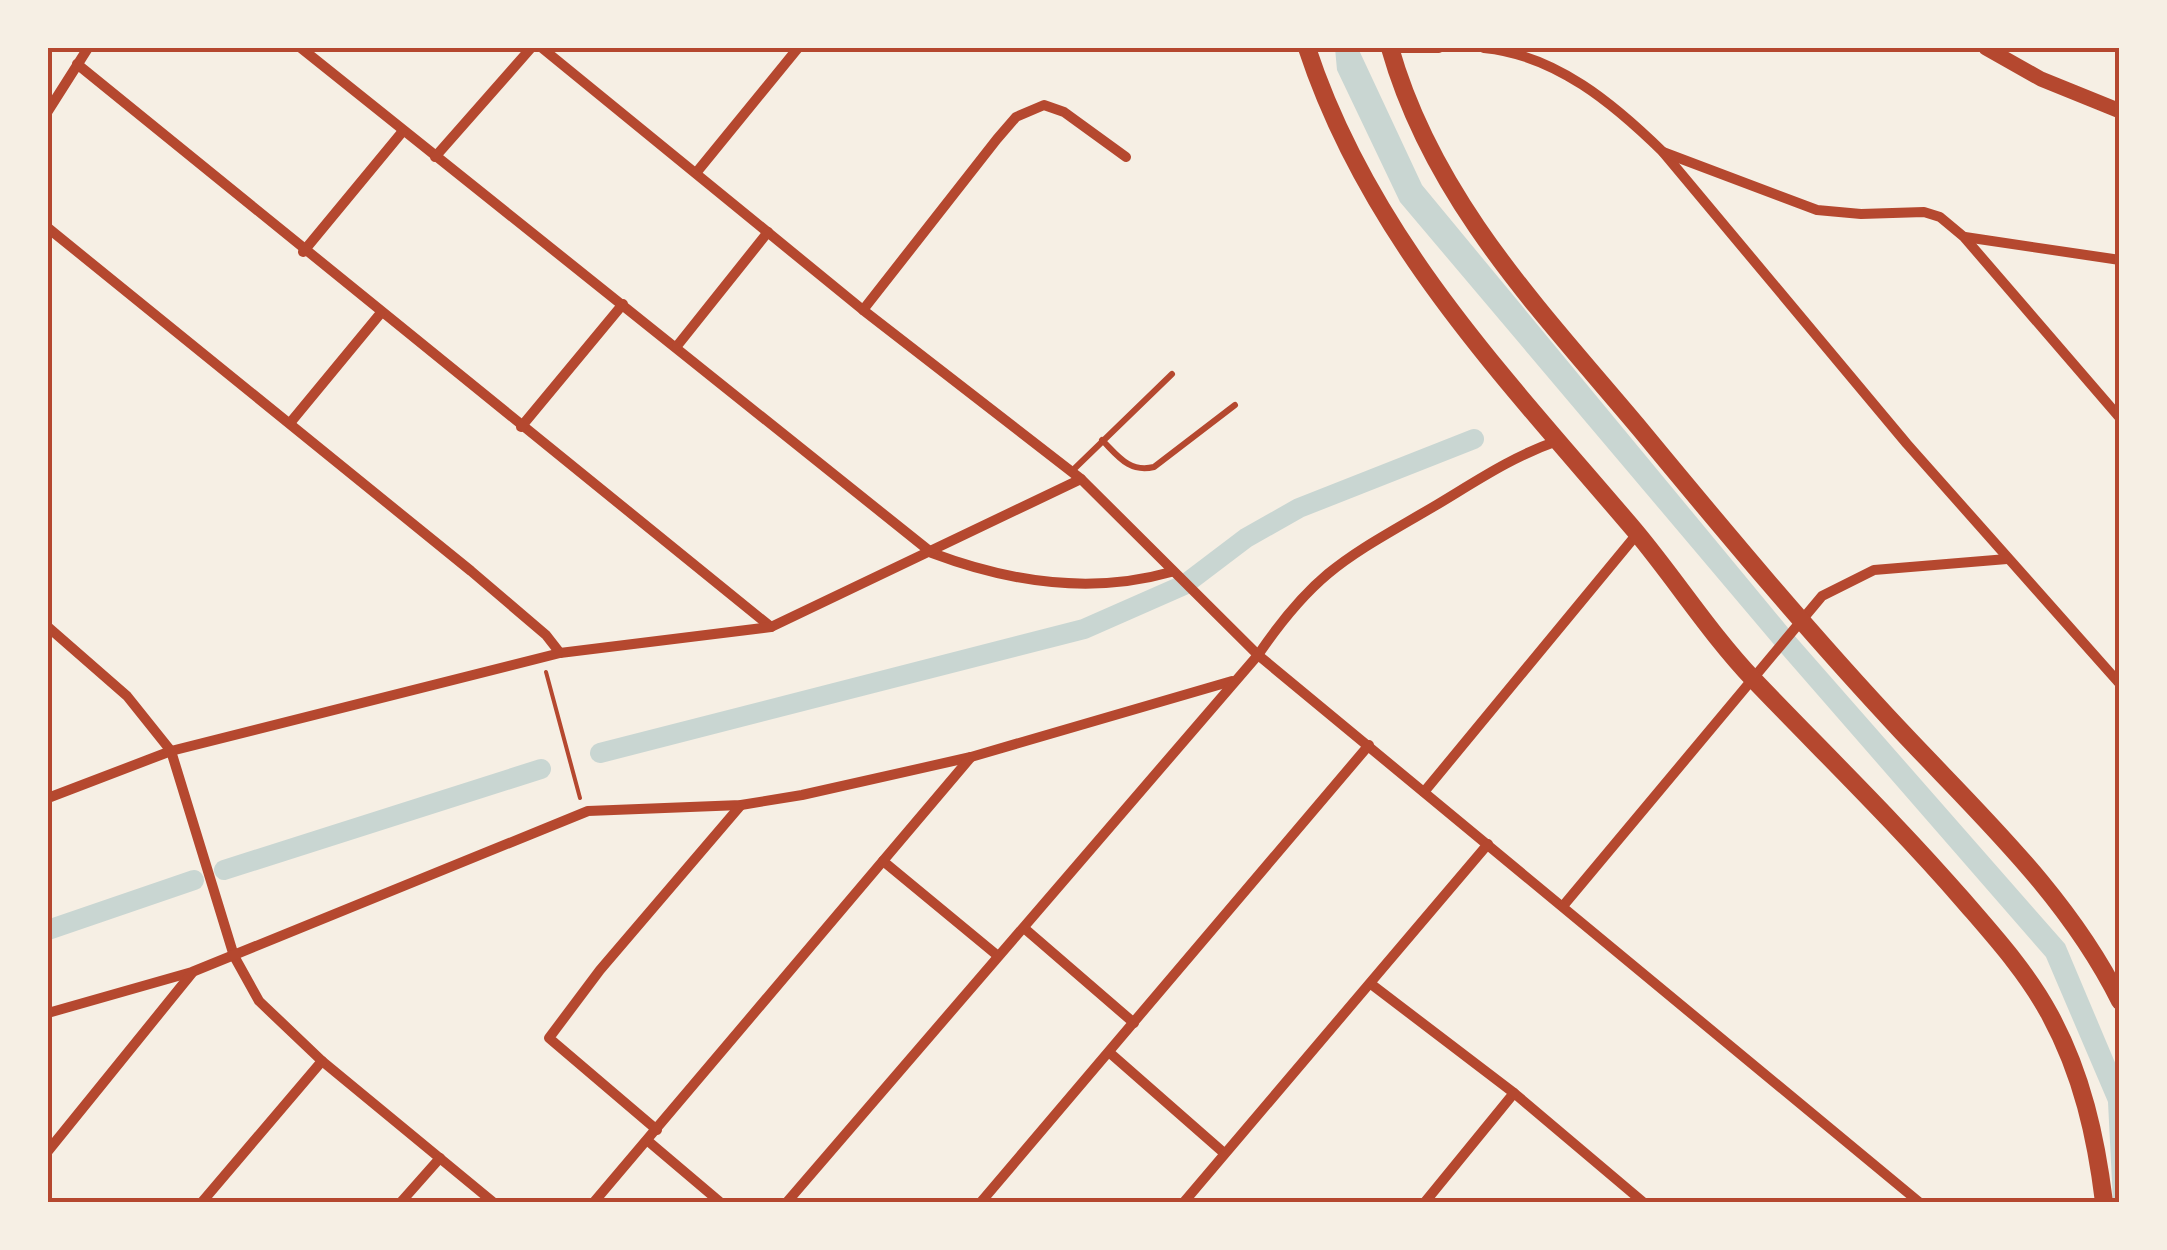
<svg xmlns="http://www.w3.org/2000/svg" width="2167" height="1250" viewBox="0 0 2167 1250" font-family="'PT Sans Narrow',sans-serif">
	<rect width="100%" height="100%" fill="#f6efe4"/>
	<polygon fill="#c9d6d2" points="1335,48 1358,48 1422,185 1793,634 2065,944 2119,1072 2119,1202 2113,1202 2108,1102 2046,957 1777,648 1400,202 1337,70"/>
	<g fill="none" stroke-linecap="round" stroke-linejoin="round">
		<g stroke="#c9d6d2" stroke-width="20">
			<polyline points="600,753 1084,629 1184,585 1246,538 1299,508 1474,439"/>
			<polyline points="224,870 541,769"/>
			<polyline points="48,930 194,880"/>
		</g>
		<polyline stroke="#b5482f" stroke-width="4" points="546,672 580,798"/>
		<g stroke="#b5482f" stroke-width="6">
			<path d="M1102 440C1118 456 1129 473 1154 467L1235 405"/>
			<polyline points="1072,471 1172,374"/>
		</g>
		<g stroke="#b5482f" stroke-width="10">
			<path d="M301 48 932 553C1009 582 1090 595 1171 572"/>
			<polyline points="542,48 863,310 1081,479 1258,655 1919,1202"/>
			<polyline points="1393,48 1439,48"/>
			<path d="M1484 48C1556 55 1614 104 1663 152L1907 444 2120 684"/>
			<polyline points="77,64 771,627"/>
			<polyline points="48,111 88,48"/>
			<polyline points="1663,152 1817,210 1861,214 1924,212 1940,217 1964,237 2120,418"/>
			<polyline points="435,157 531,48"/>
			<polyline points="696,173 798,48"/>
			<polyline points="48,228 471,571 546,635 560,653"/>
			<polyline points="1965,237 2120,260"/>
			<polyline points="303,252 403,131"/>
			<polyline points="863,310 997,139 1016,117 1044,105 1064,112 1126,157"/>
			<polyline points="677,346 768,232"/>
			<polyline points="290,423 380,314"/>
			<polyline points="521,427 623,304"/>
			<polyline points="48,627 127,696 171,751 234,956 259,1001 322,1061 493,1202"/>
			<polyline points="1424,792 1637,534"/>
			<polyline points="48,798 171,751 560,653 771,627 1081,479"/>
			<polyline points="883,861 998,956"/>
			<polyline points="1563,906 1822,596 1874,570 2007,559"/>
			<polyline points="1024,928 1134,1023"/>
			<polyline points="1371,984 1514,1093 1643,1202"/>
			<polyline points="48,1013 192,972 588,811 741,805 802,795 971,757 1232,681"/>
			<polyline points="1110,1053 1224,1153"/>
			<polyline points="657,1130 549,1038 600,970 741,805"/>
			<polyline points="648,1141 720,1202"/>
			<polyline points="48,1151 192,973"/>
			<polyline points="202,1202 322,1061"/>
			<polyline points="401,1202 440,1158"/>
			<polyline points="594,1202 971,757"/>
			<path d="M787 1202 1258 655C1316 570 1348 557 1433 507 1475 482 1511 457 1557 441"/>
			<polyline points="981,1202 1369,745"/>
			<polyline points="1184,1202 1488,844"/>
			<polyline points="1425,1202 1514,1093"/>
		</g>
		<polyline stroke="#b5482f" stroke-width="15" points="1986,48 2041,79 2120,111"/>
		<g stroke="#b5482f" stroke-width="18">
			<path d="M1307 48C1370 240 1508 381 1636 532 1676 580 1711 635 1754 680 1824 753 1897 824 1963 900 1994 936 2027 972 2050 1015 2082 1074 2096 1137 2104 1202"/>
			<path d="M1390 48C1433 200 1541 311 1640 429 1725 532 1811 635 1902 732 1981 816 2068 896 2120 1001"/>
		</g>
	</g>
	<rect width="2167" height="1250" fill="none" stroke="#f6efe4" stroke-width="100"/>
	<rect x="50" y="50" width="2067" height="1150" fill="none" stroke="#b5482f" stroke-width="4"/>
</svg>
